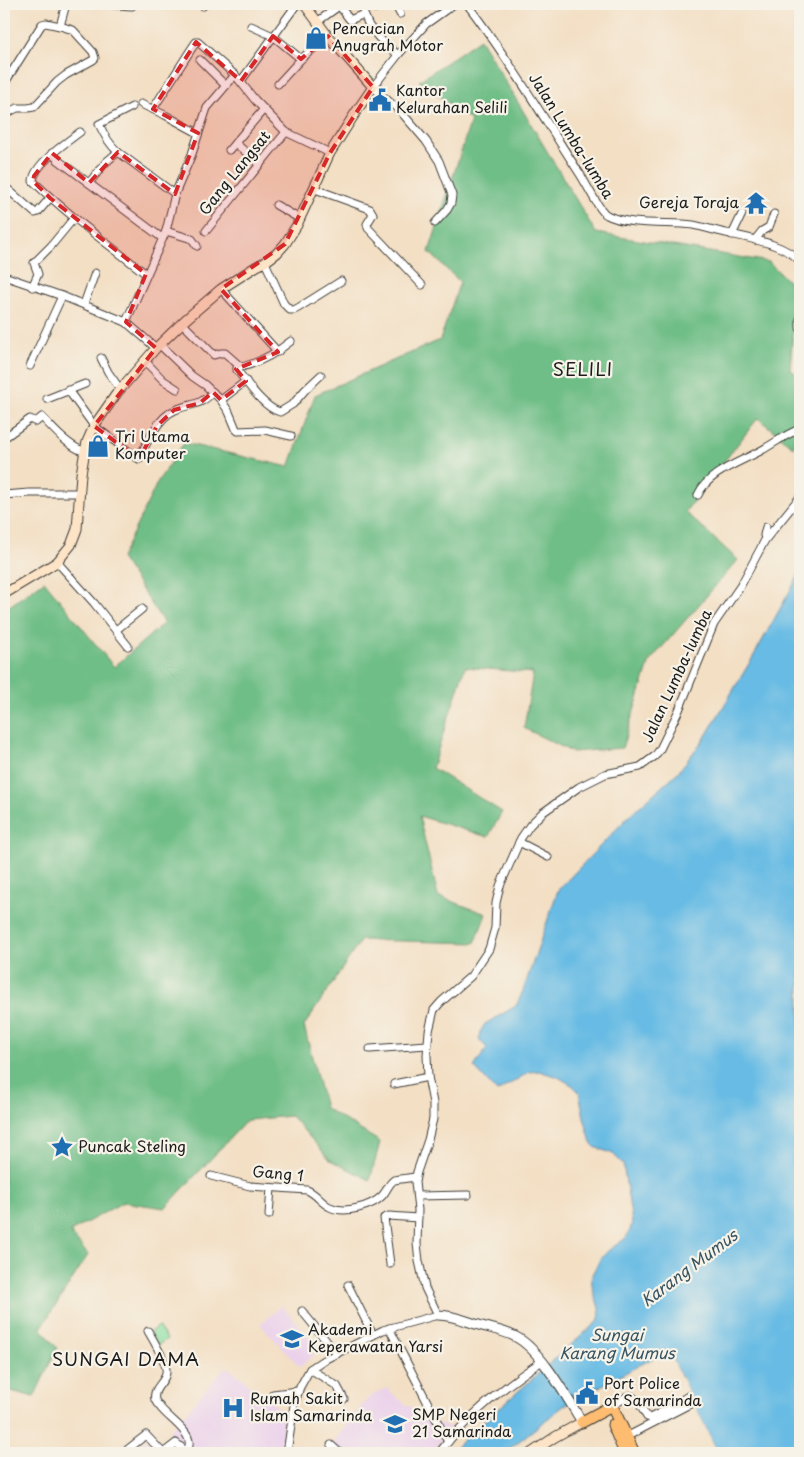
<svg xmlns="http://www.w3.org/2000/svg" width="804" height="1457" viewBox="0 0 804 1457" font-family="'Playpen Sans',sans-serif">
	<rect width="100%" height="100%" fill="#f7f3e8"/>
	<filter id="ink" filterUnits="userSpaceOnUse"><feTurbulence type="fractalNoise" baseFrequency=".02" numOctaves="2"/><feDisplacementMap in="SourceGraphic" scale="10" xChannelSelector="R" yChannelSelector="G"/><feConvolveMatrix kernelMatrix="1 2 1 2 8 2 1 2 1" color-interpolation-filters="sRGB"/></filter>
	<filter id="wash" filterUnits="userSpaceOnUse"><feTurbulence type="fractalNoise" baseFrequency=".0096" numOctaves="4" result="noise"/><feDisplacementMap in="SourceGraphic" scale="20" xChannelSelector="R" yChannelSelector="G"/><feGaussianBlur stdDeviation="1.12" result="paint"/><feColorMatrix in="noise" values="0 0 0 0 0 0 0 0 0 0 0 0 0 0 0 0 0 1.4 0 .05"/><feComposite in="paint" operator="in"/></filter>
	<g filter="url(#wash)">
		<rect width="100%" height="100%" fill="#f3dfc4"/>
		<g fill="#ebd1eb">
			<polygon points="282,1306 300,1327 319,1350 300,1367 260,1324"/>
			<polygon points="225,1367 231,1370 248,1383 247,1384 285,1413 280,1453 195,1453 169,1432"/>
			<polygon points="386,1388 400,1400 426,1418 451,1428 430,1453 343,1453 332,1444 363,1404 370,1397"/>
			<polygon points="146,1439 157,1453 129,1453"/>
		</g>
		<polygon fill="#8adfa1" stroke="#537e5e" points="158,1326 167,1339 158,1345 150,1332"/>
		<polygon fill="#6fbe87" stroke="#466d52" points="480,39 596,233 769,262 796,289 790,369 800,377 800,432 793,447 758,418 685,512 738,560 650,661 622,748 572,752 524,728 533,673 465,667 432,768 502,812 488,837 419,816 438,896 486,914 475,943 361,940 304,1026 325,1108 380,1142 370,1180 330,1160 291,1116 247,1120 165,1208 123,1202 70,1232 88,1255 41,1328 57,1348 34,1397 4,1389 4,610 44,581 114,667 164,623 121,558 158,481 184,443 289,467 315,395 440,340 460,282 429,252 471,120 419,81"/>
		<path fill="#68bbe4" stroke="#426c80" d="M800 573V1453H718L671 1356 668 1353 655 1357 565 1405 504 1453H450L463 1440 598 1321C605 1307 587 1291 593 1273 596 1265 603 1255 609 1250 622 1240 629 1240 632 1222L623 1164 613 1154 595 1147 591 1143 584 1117 579 1092 572 1085 558 1077 539 1071 529 1072 497 1092 474 1067 487 1048 479 1039 480 1032 485 1024 516 1006 523 991 558 890 631 814 678 772 704 739 753 657Z"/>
		<polygon fill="#f3dfc4" points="671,1356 718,1453 716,1453 669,1357"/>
	</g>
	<g filter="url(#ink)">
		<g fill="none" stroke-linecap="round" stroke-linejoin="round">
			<defs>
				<g id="minor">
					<polyline points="104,4 132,6"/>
					<polyline points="338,4 350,20 364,14 369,26 379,38 398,55"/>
					<polyline points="395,4 400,14"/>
					<path d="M467 4C508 58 543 117 580 174 586 183 599 211 607 215 627 226 670 222 693 225 704 227 716 231 726 233 750 239 783 243 800 261"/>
					<polyline points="203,6 204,4"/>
					<polyline points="375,8 388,4"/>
					<polyline points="317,22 339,6"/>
					<polyline points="251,26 273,36 301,59"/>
					<polyline points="200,60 225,85"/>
					<polyline points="6,81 42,24 46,23 60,26"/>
					<polyline points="241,81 297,4"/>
					<polyline points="278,84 301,59 328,36"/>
					<polyline points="141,104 165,115 198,133"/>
					<path d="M132 107 99 124C104 135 109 144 118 152L175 194"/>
					<polyline points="153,109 190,51 196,42 198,42 235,75 255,100 286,132 330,153"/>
					<polyline points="4,118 11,111 17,108 28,108 34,107 57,82 66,75 93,60 95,58 93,52 73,30 60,26 66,4"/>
					<path d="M80 132C67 142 34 164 33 181 68 215 108 244 146 274"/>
					<polyline points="235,143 260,164"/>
					<polyline points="229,150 264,109"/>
					<polyline points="52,153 58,160 162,238"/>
					<polyline points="89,183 105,163 118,152"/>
					<polyline points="4,186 35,213 38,212 50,198"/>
					<polyline points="315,189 370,209 373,214 367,224 368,228 422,285"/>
					<polyline points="276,205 300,219"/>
					<polyline points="435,223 447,210 451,203 452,195 439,161 426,141 402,113 373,87 398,55 426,24 454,4"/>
					<polyline points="166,231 192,239 197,246"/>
					<polyline points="206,231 286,132"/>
					<polyline points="732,235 742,214"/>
					<polyline points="755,240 762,231 769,227 774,214"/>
					<polyline points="265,262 284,304 290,310 294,310 298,308 341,281"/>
					<polyline points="4,276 62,296 126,322 156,348"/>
					<polyline points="32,287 38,274 34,263 51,246 74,218"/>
					<polyline points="221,289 278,352"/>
					<polyline points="84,304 95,273"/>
					<polyline points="800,319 800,328"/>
					<polyline points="126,322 166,231 175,194 192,154 207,108 235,75"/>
					<polyline points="182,323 214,355 221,353 225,353 241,367"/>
					<path d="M291 341C275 354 258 364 237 368V370C247 383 264 408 280 412L293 404 305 390 321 375"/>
					<polyline points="160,345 192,376 205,385 221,400 229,412 236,429 238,431 265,430 291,436"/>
					<polyline points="101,358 108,372 120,389"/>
					<polyline points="145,361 163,380 177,389"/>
					<polyline points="30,366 62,296"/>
					<path d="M68 390 94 426 139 459C146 444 158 417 175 410 191 403 199 407 213 392"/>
					<polyline points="47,399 85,384"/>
					<polyline points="221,400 246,381"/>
					<path d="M4 438 30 419 36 422 42 417C54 430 68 446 85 452"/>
					<polyline points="4,495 29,493 80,493"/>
					<path d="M698 495C708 472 741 462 762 450 775 443 786 434 800 429"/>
					<polyline points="765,540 764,535 766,527"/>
					<polyline points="57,562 94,603 128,646"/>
					<polyline points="116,630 142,609"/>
					<polyline points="519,842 548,857"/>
					<polyline points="370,1049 427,1045"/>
					<polyline points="394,1084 428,1077"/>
					<path d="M211 1176 250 1186 307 1190C317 1194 321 1203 330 1207 344 1214 371 1207 382 1196 387 1191 388 1184 394 1180L415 1177"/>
					<polyline points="417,1196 468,1195"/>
					<polyline points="269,1215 271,1188"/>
					<polyline points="390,1264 384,1218 389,1216 418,1218"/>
					<polyline points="348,1285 373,1335"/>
					<polyline points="302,1311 337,1354"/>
					<polyline points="389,1328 448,1442"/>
					<path d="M148 1331C153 1340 168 1364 166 1373 165 1383 152 1388 155 1400 156 1402 159 1406 160 1407 167 1417 187 1429 189 1441 190 1445 188 1449 187 1452"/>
					<polyline points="310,1369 337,1386 344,1399"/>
					<polyline points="273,1394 298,1391"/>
					<polyline points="612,1406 626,1397 631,1396 637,1400 647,1417 650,1418 671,1407 688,1396"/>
					<polyline points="626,1437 692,1403"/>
					<polyline points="331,1445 340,1453"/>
					<polyline points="123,1453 146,1435 163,1453"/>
					<polyline points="163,1453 176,1443 188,1453"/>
					<polyline points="287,1453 294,1405 300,1387 310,1369 322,1361 383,1330 438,1315 425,1288 419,1261 417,1244 418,1210 415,1182 417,1172 428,1140 433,1119 433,1103 428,1077 427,1055 429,1031 434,1010 441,1002 471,976 489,949 495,928 496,903 500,886 521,838 530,825 542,813 579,787 605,774 640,767 655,756 660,749 679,710 714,624 741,585 765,540 800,497"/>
					<path d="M439 1453C467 1416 503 1387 542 1361"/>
				</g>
				<path id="tertiary" d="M438 1315C452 1315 466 1321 479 1325 492 1329 505 1331 516 1337 541 1350 567 1398 582 1422"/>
				<g id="secondary">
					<polyline points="4,594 57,562 71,545 77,529 81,474 84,456 87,442 94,426 117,393 156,348 185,320 221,289 257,266 265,262 277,253 285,244 297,225 330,153 356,112 373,87 328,36 304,4"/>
					<polyline points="531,1453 555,1437 582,1422"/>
				</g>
				<g id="trunk">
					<polyline points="582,1422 612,1406 634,1453"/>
					<polyline points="613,1425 625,1453"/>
				</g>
			</defs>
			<use href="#minor" stroke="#3c3935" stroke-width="9"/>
			<use href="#tertiary" stroke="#3c3935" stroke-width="11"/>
			<use href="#secondary" stroke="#3c3935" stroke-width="11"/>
			<use href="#trunk" stroke="#3c3935" stroke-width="13"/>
			<use href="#minor" stroke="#fff" stroke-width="7"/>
			<use href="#tertiary" stroke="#fff" stroke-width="9"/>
			<use href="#secondary" stroke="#fee4c6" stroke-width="9"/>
			<use href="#trunk" stroke="#fdbc70" stroke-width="11"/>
		</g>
	</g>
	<path fill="#d62828" fill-opacity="0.2" stroke="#d62828" stroke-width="4" stroke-dasharray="10 6" stroke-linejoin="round" d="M273 36 301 59 328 36 373 87 330 153 285 244 221 289 278 352 236 369 246 381 221 400 213 392 200 403 174 410 157 426 139 459 94 426 156 348 126 322 146 274 50 198 33 181 34 176 52 153 89 183 118 152 175 194 198 133 153 109 196 42 241 81Z"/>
	<defs>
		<symbol id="shop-bare" viewBox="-9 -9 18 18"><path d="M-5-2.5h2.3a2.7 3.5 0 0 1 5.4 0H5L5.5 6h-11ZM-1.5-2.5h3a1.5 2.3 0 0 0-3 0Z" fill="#1f6fb2" stroke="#f7f3e8" stroke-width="2.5" paint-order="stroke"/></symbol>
		<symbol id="civic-bare" viewBox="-9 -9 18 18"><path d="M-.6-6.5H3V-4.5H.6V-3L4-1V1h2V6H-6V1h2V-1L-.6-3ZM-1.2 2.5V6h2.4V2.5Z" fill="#1f6fb2" stroke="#f7f3e8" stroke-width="2.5" paint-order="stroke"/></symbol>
		<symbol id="temple-bare" viewBox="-9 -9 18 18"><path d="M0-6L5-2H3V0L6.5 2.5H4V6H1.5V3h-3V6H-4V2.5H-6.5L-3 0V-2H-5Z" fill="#1f6fb2" stroke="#f7f3e8" stroke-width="2.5" paint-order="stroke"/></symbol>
		<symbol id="sight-bare" viewBox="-9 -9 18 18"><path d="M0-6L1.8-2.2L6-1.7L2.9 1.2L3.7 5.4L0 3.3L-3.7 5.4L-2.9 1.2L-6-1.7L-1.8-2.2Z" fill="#1f6fb2" stroke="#f7f3e8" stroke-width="2.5" paint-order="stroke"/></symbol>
		<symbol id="university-bare" viewBox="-9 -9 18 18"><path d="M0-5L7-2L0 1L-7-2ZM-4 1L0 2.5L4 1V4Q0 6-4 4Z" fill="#1f6fb2" stroke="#f7f3e8" stroke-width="2.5" paint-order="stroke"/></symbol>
		<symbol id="hospital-bare" viewBox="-9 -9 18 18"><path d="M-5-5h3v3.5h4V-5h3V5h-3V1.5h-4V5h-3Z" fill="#1f6fb2" stroke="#f7f3e8" stroke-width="2.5" paint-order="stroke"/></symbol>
		<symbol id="school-bare" viewBox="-9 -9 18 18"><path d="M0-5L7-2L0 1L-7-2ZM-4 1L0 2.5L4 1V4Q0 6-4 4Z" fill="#1f6fb2" stroke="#f7f3e8" stroke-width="2.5" paint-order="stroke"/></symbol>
	</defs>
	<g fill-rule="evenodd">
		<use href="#shop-bare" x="300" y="22" width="32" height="32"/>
		<use href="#civic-bare" x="364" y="84" width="32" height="32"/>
		<use href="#temple-bare" x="740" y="187" width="32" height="32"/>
		<use href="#shop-bare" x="82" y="430" width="32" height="32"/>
		<use href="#sight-bare" x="46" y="1131" width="32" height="32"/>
		<use href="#university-bare" x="276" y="1323" width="32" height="32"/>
		<use href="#civic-bare" x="571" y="1377" width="32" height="32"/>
		<use href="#hospital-bare" x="217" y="1392" width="32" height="32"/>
		<use href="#school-bare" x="379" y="1408" width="32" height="32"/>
	</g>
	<g text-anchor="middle" stroke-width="4.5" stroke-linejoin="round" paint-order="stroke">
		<g font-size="15" fill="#1c1c1c" stroke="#f7f3e8" text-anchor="start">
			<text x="332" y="34">Pencucian<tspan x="332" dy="17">Anugrah Motor</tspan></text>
			<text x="396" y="96">Kantor<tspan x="396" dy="17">Kelurahan Selili</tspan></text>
			<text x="739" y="208" text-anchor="end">Gereja Toraja</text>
			<text x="115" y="442">Tri Utama<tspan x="115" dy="17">Komputer</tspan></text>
			<text x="78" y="1152">Puncak Steling</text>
			<text x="308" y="1335">Akademi<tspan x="308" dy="17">Keperawatan Yarsi</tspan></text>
			<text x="604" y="1389">Port Police<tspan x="604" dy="17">of Samarinda</tspan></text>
			<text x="250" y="1404">Rumah Sakit<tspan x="250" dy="17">Islam Samarinda</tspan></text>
			<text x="412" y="1420">SMP Negeri<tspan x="412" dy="17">21 Samarinda</tspan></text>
		</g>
		<g font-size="15" fill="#1c1c1c" stroke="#f7f3e8">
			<text transform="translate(571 136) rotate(58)" y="5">Jalan Lumba-lumba</text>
			<text transform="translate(235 173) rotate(-51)" y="5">Gang Langsat</text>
			<text transform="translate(677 676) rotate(-65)" y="5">Jalan Lumba-lumba</text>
			<text transform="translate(278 1174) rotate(5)" y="5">Gang 1</text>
		</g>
		<g font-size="16" font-style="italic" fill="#375462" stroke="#f7f3e8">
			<text transform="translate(689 1268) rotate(-37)" y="6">Karang Mumus</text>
			<text x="617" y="1341">Sungai<tspan x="617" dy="18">Karang Mumus</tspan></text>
		</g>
		<g font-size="18" letter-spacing="1" fill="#1c1c1c" stroke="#f7f3e8">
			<text x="583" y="376">SELILI</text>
			<text x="126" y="1366">SUNGAI DAMA</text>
		</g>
	</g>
	<rect width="804" height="1457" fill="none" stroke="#f7f3e8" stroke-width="20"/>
</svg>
